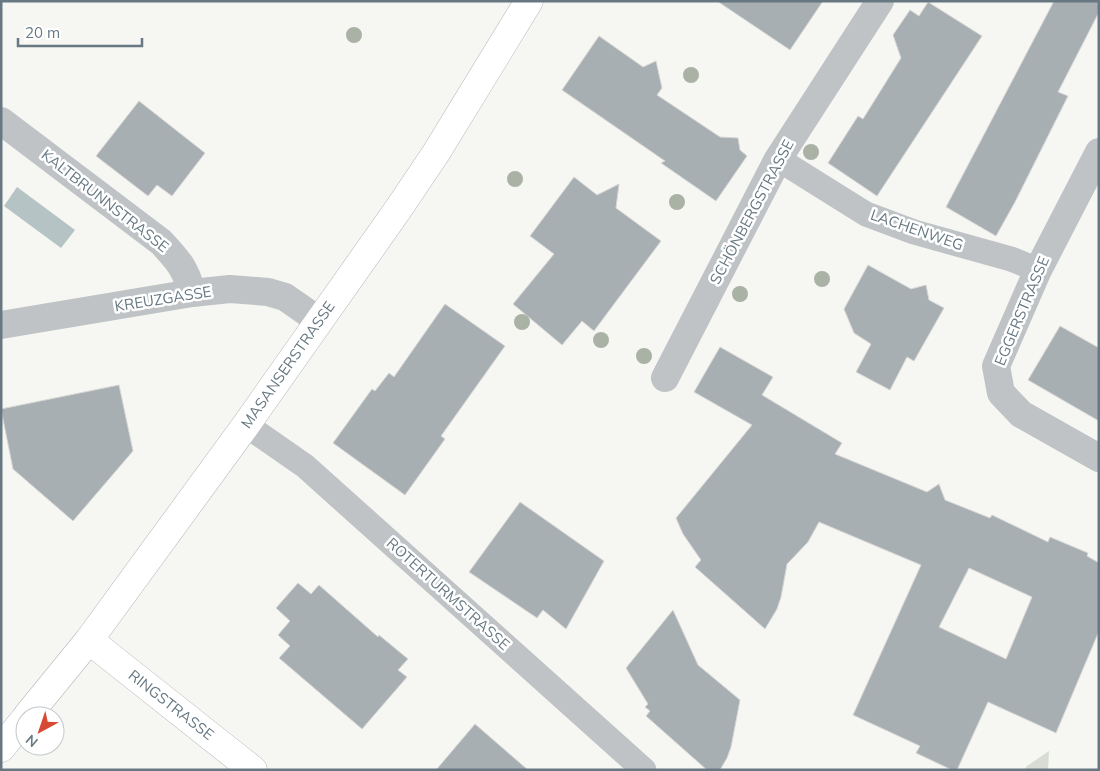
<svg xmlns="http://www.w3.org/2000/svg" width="1100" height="771" viewBox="0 0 1100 771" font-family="Mulish,sans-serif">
	<rect width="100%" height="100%" fill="#f6f6f3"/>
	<polygon fill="#d8dcd4" points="1049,751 1048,770 1024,770 1027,766"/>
	<polygon fill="#b6c3c5" points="17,187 75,230 61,248 4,206"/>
	<g fill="#a7afb3" stroke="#d7d7d5" fill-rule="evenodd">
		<polygon points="717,1 823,1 790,50"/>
		<polygon points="1054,1 1099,1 1099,12 1058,92 1068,96 1015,202 996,236 946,207"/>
		<polygon points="928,2 982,36 877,196 828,163 858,116 863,119 901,58 893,35 910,10 919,16"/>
		<polygon points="599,36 643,67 656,61 662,88 657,95 720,137 738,138 740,150 747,156 716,201 661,163 665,161 562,90"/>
		<polygon points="139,101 205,153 172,196 157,185 148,196 96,156"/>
		<polygon points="574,177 597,195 619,184 616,208 661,241 594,331 582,321 562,345 513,304 554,254 530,236"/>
		<polygon points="868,265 911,289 926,285 929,300 944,308 914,361 907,357 890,390 856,372 871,344 854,333 844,309"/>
		<polygon points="445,304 505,346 441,436 445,439 405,495 333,443 372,389 375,391 389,373 394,377"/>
		<polygon points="1060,326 1099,348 1099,421 1028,380"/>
		<path d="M720 347 773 377 762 395 842 443 835 454 927 492 939 484 945 500 990 518 992 515 1048 542 1050 537 1088 553 1087 556 1099 563V631L1056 733 988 702 957 770H952L916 753 920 746 853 715 921 565 819 522 808 542 787 564 781 597 777 609 765 629 695 567 701 560 683 534 676 518 752 425 694 392ZM969 568 1032 597 1006 659 939 627Z"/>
		<polygon points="119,385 133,451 73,521 13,469 1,409"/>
		<polygon points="520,502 604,561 566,629 543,610 537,618 469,572"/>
		<polygon points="298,583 311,594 319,585 378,637 379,635 408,659 398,670 407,677 362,729 279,658 290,646 278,635 290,621 276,608"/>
		<polygon points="673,610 698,665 740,700 731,747 727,758 720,770 707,770 646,716 650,711 645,707 648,704 626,668"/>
		<polygon points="475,724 528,770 436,770"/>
	</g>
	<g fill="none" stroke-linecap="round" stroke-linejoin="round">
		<defs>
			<polyline id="secondary" points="89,640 253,770"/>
			<g id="primary">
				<polyline points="27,716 89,640 246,425 399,208 436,153 529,1"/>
				<polyline points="1,748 25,719"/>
			</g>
		</defs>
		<use href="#secondary" stroke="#b2b7bb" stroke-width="29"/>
		<use href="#primary" stroke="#b3b7ba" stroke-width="29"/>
		<g stroke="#bfc3c6" stroke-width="25">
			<polyline points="778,159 866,214 914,232 1011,259 1038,270"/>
			<polyline points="246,425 305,466 644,770"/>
		</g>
		<g stroke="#bfc3c6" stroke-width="28">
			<path d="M1 121 161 242C178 260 186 269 192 293"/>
			<polyline points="1099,152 1038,270 996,366 1001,393 1021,414 1099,458"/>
			<polyline points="1,325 192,293 230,289 268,292 285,297 318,320"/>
			<polyline points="665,378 778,159 880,1"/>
		</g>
		<use href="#secondary" stroke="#fff" stroke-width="28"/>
		<use href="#primary" stroke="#fff" stroke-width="28"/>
	</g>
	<g fill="#aab1a5">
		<circle cx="354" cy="35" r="8"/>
		<circle cx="691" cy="75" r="8"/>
		<circle cx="811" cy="152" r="8"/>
		<circle cx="515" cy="179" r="8"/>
		<circle cx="677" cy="202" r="8"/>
		<circle cx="822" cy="279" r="8"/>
		<circle cx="740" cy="294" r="8"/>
		<circle cx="522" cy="322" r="8"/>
		<circle cx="601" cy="340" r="8"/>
		<circle cx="644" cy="356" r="8"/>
	</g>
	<g text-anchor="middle" stroke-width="5" stroke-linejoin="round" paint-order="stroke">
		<g font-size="15" fill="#677882" stroke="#fff">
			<text transform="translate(105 201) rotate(38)" y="5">KALTBRUNNSTRASSE</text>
			<text transform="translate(752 212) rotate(-62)" y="5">SCHÖNBERGSTRASSE</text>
			<text transform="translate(917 230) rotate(19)" y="5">LACHENWEG</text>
			<text transform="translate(163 299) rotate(-9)" y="5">KREUZGASSE</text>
			<text transform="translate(1022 311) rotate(-67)" y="5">EGGERSTRASSE</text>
			<text transform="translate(288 365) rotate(-55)" y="5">MASANSERSTRASSE</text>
			<text transform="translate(448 594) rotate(42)" y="5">ROTERTURMSTRASSE</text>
			<text transform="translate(171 705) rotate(38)" y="5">RINGSTRASSE</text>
		</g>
	</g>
	<rect width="1100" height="771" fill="none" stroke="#677882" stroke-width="5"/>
	<g transform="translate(40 731) rotate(220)"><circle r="24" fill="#ffffff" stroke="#c2c9cd"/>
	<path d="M0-4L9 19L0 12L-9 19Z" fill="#d64932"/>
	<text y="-8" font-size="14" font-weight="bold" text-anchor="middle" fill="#677882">N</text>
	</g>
	<path d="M18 38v8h124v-8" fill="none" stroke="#677882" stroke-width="2.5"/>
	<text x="25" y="38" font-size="15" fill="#677882" stroke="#ffffff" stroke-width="4" paint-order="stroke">20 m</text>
</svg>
